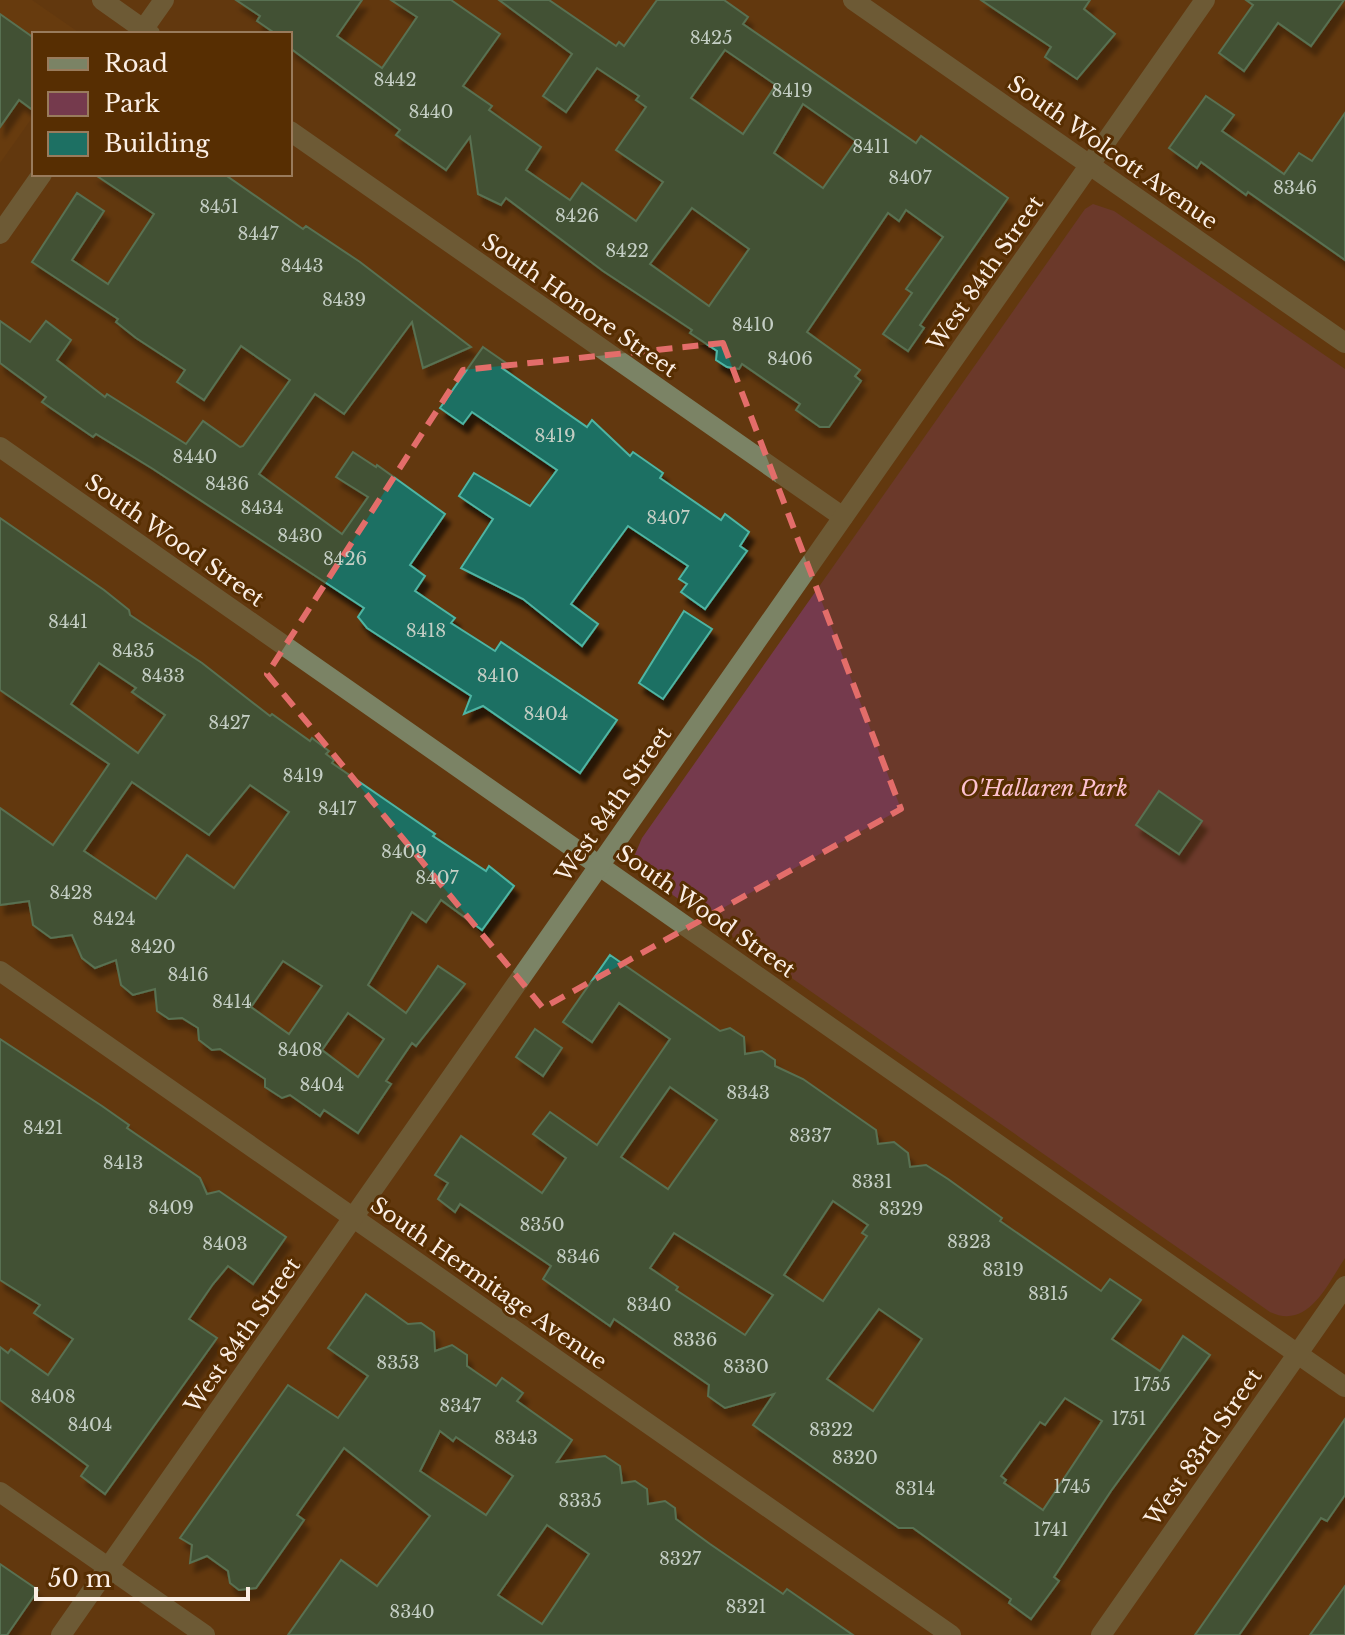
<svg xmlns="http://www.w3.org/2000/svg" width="1345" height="1635" viewBox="0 0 1345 1635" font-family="'Libre Baskerville',serif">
	<defs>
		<filter id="shadow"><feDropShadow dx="5" dy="9" stdDeviation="2" flood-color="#0009"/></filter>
	</defs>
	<rect width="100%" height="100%" fill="#62380f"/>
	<polygon fill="#6d3e0e" points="0,0 32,0 81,34 34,34 34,115 0,163"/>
	<path fill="#753a4d" d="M1093 204 1114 211 1345 369V1258C1327 1285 1308 1330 1270 1312L647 877 633 859 642 838 1085 209Z"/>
	<g fill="#1d7063" stroke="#4eb5a4" stroke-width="2" fill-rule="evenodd" filter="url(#shadow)">
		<path d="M236 0H362L337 36 382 68 417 17 391 0H451L500 34 463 86 492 106 489 110 541 147 526 170 570 200 582 183 636 221 663 182 616 150 646 107 636 100 639 96 597 68 566 112 543 96 572 54 499 0H549L616 46 619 42 624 46 657 0H724L748 17 743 24 916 143 921 136 1008 198 920 325 924 328 908 351 883 334 912 293 906 289 943 237 906 210 899 221 888 213 807 332 860 370 855 376 861 381 829 427H820L796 410 800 404 742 364 739 369 727 367 716 360 717 351 690 333 692 330 603 271 506 198 501 205 478 194 470 137 446 170 396 135 400 130 290 48V34H276L257 21 260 16ZM725 50 776 85 743 134 691 98ZM803 104 856 141 823 188 774 153ZM692 208 749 249 709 306 650 264Z"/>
		<polygon points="981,0 1090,0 1084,9 1115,34 1077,79 1045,57 1051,47"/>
		<polygon points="1246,0 1344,0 1311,46 1278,23 1244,71 1219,53 1253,5"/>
		<polygon points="0,14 34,38 34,111 19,100 0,127"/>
		<polygon points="1206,96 1234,115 1222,131 1284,174 1299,153 1312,161 1345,113 1345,260 1248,192 1246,195 1201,162 1197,168 1169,148"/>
		<polygon points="94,174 224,174 303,229 306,226 360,262 471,347 423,368 412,322 344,414 315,394 259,474 342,534 368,497 336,477 353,452 376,467 377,465 445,514 410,565 425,576 415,591 455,618 451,623 495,651 501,642 617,720 580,773 483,706 464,714 471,696 367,628 358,617 364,608 153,469 96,434 93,437 42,402 46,397 0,363 0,321 30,342 46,321 71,340 57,360 105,397 107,394 186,444 203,421 240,447 243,446 290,380 241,346 204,400 177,382 185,370 136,338 116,322 118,319 32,262 77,193 104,211 72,260 108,284 154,214"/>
		<polygon points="483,347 506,363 502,368 587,427 592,420 630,456 633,452 663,473 660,478 721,520 725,514 749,532 740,546 747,551 705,609 681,592 687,584 679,579 688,566 628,526 571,604 598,624 582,646 523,599 461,568 493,519 459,496 474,473 530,506 557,470 472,412 463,424 440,408"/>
		<path d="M0 518 104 590 129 610 130 615 202 663 270 716 272 714 310 741 312 738 329 751 326 754 334 760 332 763 435 834 433 836 486 871 489 866 514 886 482 930 441 900 426 922 412 912 368 985 406 1013 438 966 465 984 416 1046 412 1043 386 1081 391 1084 358 1133 324 1110 320 1116 290 1095 282 1098 265 1087V1079L220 1049 212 1050 199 1040 198 1028 182 1018 169 1019 157 1011 155 989 133 995 121 985 116 960 95 968 82 958 72 935 51 938 33 925 29 901 0 905V808L53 845 109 764 0 690ZM99 663 136 688 132 692 165 715 138 753 71 704ZM132 782 209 835 250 785 289 812 234 888 187 855 156 899 84 851ZM283 961 322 986 289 1034 251 1007ZM348 1013 384 1039 358 1077 322 1050Z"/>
		<polygon points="684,611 712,629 663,699 639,683"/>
		<polygon points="1159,791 1202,821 1179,854 1136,825"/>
		<path d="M610 955 720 1031 730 1028 744 1037 745 1054 762 1051 775 1060V1066L803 1079 876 1130 878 1144 894 1142 908 1153 910 1167 926 1165 948 1179 1002 1218 1000 1221 1101 1291 1110 1279 1141 1300 1112 1339 1160 1371 1183 1336 1210 1355 1111 1491 1054 1577 1059 1581 1031 1619 1009 1603 1011 1599 913 1528H899L753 1425 774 1394 725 1408 708 1396 709 1385 614 1319 610 1326 543 1279 551 1266 460 1204 455 1212 438 1199 448 1183 435 1175 461 1136 542 1193 566 1158 533 1134 550 1112 597 1145 670 1039 619 1003 592 1042 563 1022ZM670 1087 717 1120 668 1189 621 1157ZM833 1201 868 1225 862 1233 867 1236 823 1301 784 1275ZM674 1233 773 1295 745 1335 676 1290 678 1287 650 1268ZM879 1309 922 1339 873 1411 827 1379ZM1065 1398 1102 1421 1043 1510 1004 1483 1006 1480 1001 1476 1040 1422 1045 1425Z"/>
		<polygon points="535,1029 562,1048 543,1076 516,1057"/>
		<polygon points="0,1039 102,1106 129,1125 127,1128 200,1178 207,1194 219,1191 286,1237 253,1284 228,1266 213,1284 189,1319 217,1338 105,1494 81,1476 88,1466 0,1400 0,1347 8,1353 11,1349 48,1375 73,1339 34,1313 40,1305 0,1280"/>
		<path d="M366 1294 408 1324 421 1323 434 1332 435 1351 452 1345 467 1355V1366L496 1386 502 1378 523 1393 517 1401 572 1440 557 1462 605 1456 620 1466 622 1483 635 1481 647 1489 648 1504 665 1501 675 1508 676 1519 710 1544 783 1594 787 1589 853 1635H288L341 1560 377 1586 430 1516 344 1448 297 1515 304 1520 256 1588 239 1590 230 1583 228 1571 207 1556 190 1563 192 1545 180 1538 288 1385 338 1418 368 1376 328 1348ZM440 1431 453 1441 456 1437 513 1476 486 1515 420 1471ZM547 1525 589 1554 542 1624 498 1595Z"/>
		<polygon points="1345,1419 1345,1495 1327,1521 1321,1518 1239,1635 1195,1635"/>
		<polygon points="0,1564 38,1590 7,1635 0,1635"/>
		<polygon points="1345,1586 1345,1635 1310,1635"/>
	</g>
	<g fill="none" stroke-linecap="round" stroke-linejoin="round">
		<g stroke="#7b8365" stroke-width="20">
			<polyline points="102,0 150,34"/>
			<polyline points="853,0 1345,343"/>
			<polyline points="140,34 164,0"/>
			<polyline points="290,131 843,517"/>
			<polyline points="0,234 42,174"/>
			<polyline points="0,447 1345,1387"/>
			<polyline points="0,971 951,1635"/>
			<polyline points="0,1492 205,1635"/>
			<polyline points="61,1635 1205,0"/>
			<polyline points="1101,1635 1345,1286"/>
		</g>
	</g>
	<path d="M0 0H1345V1635H0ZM723 343 901 809 543 1008 267 674 463 370Z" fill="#62380f" fill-opacity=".55" fill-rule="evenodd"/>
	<path fill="none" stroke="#e36d6a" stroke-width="6" stroke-dasharray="16 10" stroke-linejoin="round" d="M723 343 901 809 543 1008 267 674 463 370Z"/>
	<g text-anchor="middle" stroke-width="6" stroke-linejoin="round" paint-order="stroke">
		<g font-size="18" fill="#c4cec4">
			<text x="711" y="44">8425</text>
			<text x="395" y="86">8442</text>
			<text x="792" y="97">8419</text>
			<text x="431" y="118">8440</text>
			<text x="871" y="153">8411</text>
			<text x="910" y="184">8407</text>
			<text x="1295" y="194">8346</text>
			<text x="219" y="213">8451</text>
			<text x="577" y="222">8426</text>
			<text x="258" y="240">8447</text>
			<text x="627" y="257">8422</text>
			<text x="302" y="272">8443</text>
			<text x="344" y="306">8439</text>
			<text x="753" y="331">8410</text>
			<text x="790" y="365">8406</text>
			<text x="555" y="442">8419</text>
			<text x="195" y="463">8440</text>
			<text x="227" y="490">8436</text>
			<text x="262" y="514">8434</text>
			<text x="668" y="524">8407</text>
			<text x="300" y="542">8430</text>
			<text x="345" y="565">8426</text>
			<text x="68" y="628">8441</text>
			<text x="426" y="637">8418</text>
			<text x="133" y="657">8435</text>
			<text x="163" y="682">8433</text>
			<text x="498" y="682">8410</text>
			<text x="546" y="720">8404</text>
			<text x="229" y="729">8427</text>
			<text x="303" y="782">8419</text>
			<text x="337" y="815">8417</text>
			<text x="404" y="858">8409</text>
			<text x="437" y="884">8407</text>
			<text x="71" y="899">8428</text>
			<text x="114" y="925">8424</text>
			<text x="153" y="953">8420</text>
			<text x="188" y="981">8416</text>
			<text x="232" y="1008">8414</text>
			<text x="300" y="1056">8408</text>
			<text x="322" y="1091">8404</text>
			<text x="748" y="1099">8343</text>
			<text x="43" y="1134">8421</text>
			<text x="810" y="1142">8337</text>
			<text x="123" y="1169">8413</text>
			<text x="872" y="1188">8331</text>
			<text x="171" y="1214">8409</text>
			<text x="901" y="1215">8329</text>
			<text x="542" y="1231">8350</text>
			<text x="969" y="1248">8323</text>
			<text x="225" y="1250">8403</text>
			<text x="578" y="1263">8346</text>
			<text x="1003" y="1276">8319</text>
			<text x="1048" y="1300">8315</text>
			<text x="649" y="1311">8340</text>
			<text x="695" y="1346">8336</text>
			<text x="398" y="1369">8353</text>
			<text x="746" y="1373">8330</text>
			<text x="1152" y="1391">1755</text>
			<text x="53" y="1403">8408</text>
			<text x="460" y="1412">8347</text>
			<text x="1129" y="1425">1751</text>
			<text x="90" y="1431">8404</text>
			<text x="831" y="1436">8322</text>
			<text x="516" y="1444">8343</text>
			<text x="855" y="1464">8320</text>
			<text x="1072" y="1493">1745</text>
			<text x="915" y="1495">8314</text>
			<text x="580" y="1507">8335</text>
			<text x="1051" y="1536">1741</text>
			<text x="680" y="1565">8327</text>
			<text x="746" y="1613">8321</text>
			<text x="412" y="1618">8340</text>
		</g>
		<g font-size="22" fill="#fbeee4" stroke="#572e02">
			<text transform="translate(1113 152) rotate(35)" y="8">South Wolcott Avenue</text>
			<text transform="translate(985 273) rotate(-55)" y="8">West 84th Street</text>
			<text transform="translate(580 305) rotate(35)" y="8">South Honore Street</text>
			<text transform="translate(175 540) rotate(35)" y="8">South Wood Street</text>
			<text transform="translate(613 804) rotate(-55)" y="8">West 84th Street</text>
			<text transform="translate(706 911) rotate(35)" y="8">South Wood Street</text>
			<text transform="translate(489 1283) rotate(35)" y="8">South Hermitage Avenue</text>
			<text transform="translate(242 1335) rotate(-55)" y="8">West 84th Street</text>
			<text transform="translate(1203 1447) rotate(-55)" y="8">West 83rd Street</text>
		</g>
		<g font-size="22" font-style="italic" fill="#fcc1d1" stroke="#572e02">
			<text x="1044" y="796">O'Hallaren Park</text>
		</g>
	</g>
	<rect x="32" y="32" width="260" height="144" fill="#572e02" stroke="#997b5c" stroke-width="2"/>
	<rect x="48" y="58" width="40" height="12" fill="#7b8365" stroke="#997b5c" stroke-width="2"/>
	<text x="104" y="72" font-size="24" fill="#fbeee4">Road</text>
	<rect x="48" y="92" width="40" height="24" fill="#753a4d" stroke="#997b5c" stroke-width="2"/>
	<text x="104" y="112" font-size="24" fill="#fbeee4">Park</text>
	<rect x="48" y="132" width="40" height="24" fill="#1d7063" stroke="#997b5c" stroke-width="2"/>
	<text x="104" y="152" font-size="24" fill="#fbeee4">Building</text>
	<path d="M36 1587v12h212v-12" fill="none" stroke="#fbeee4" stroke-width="4"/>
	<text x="48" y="1587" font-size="24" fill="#fbeee4" stroke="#572e02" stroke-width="6" paint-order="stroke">50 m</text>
</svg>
